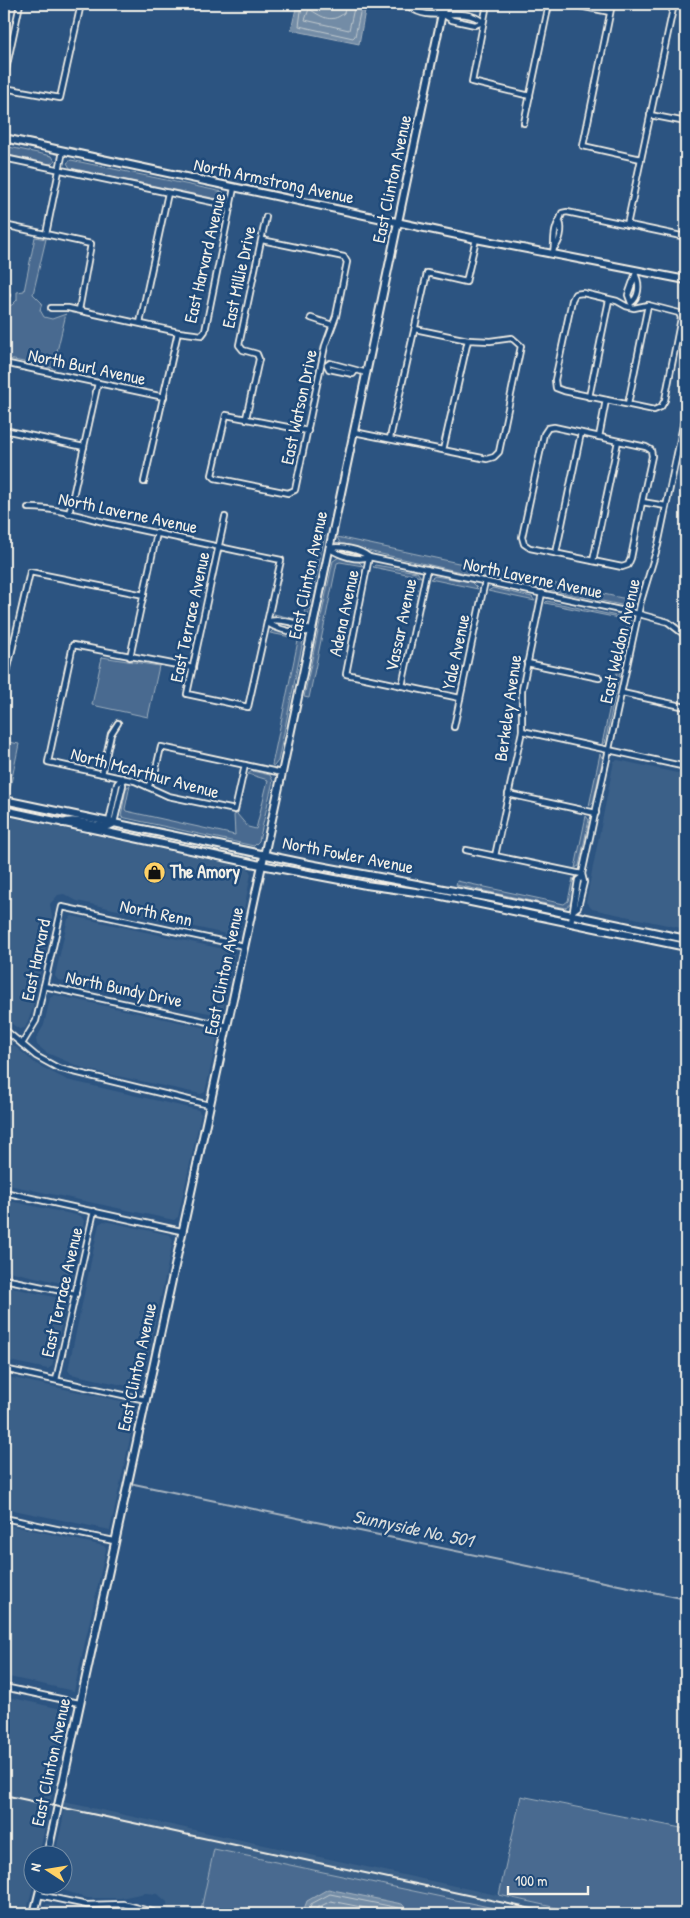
<svg xmlns="http://www.w3.org/2000/svg" width="690" height="1918" viewBox="0 0 690 1918" font-family="'Patrick Hand',sans-serif">
	<rect width="100%" height="100%" fill="#2c5481"/>
	<filter id="ink" filterUnits="userSpaceOnUse"><feTurbulence type="fractalNoise" baseFrequency=".02" numOctaves="2"/><feDisplacementMap in="SourceGraphic" scale="10" xChannelSelector="R" yChannelSelector="G"/><feConvolveMatrix kernelMatrix="1 2 1 2 8 2 1 2 1" color-interpolation-filters="sRGB"/></filter>
	<g filter="url(#ink)">
		<g fill="#3b6088">
			<polygon points="618,760 686,775 686,929 592,909 586,902 614,761"/>
			<polygon points="4,816 248,868 251,874 239,934 235,936 77,901 64,894 58,895 50,904 52,917 32,1011 25,1028 19,1029 4,1018"/>
			<polygon points="72,916 232,951 234,954 223,1012 218,1015 58,980 55,976 68,919"/>
			<polygon points="55,995 215,1030 218,1035 205,1092 201,1094 85,1069 47,1053 37,1045 36,1039 44,1025 50,998"/>
			<polygon points="4,1037 36,1064 67,1080 198,1110 201,1114 178,1217 174,1220 4,1184"/>
			<polygon points="4,1200 81,1216 84,1221 71,1281 66,1284 4,1270"/>
			<polygon points="104,1221 170,1235 173,1240 142,1385 137,1388 71,1374 68,1370 99,1224"/>
			<polygon points="4,1286 63,1299 66,1303 52,1366 48,1369 4,1360"/>
			<polygon points="8,1377 135,1404 137,1407 110,1530 4,1508 4,1380"/>
			<polygon points="4,1524 104,1546 106,1549 74,1691 4,1676"/>
			<polygon points="4,1696 70,1711 39,1855 32,1856 33,1886 26,1914 4,1913"/>
			<polygon points="64,1802 580,1913 584,1914 522,1914 214,1850 200,1914 168,1914 167,1902 158,1894 145,1893 120,1898 87,1898 51,1886 62,1886 62,1856 55,1855 63,1819"/>
			<polygon points="48,1904 86,1912 113,1911 125,1914 43,1914 45,1906"/>
		</g>
		<g fill="#496b90" stroke="#9eaebc">
			<polygon points="4,146 52,156 55,161 50,164 4,154"/>
			<polygon points="71,160 223,192 226,197 222,200 70,168 67,163"/>
			<polygon points="35,237 46,239 33,294 42,303 40,310 44,317 52,319 66,314 53,368 4,358 5,306 12,305 17,300 17,292 24,291"/>
			<polygon points="321,534 325,535 307,619 302,623 276,618 274,614 300,620 303,618"/>
			<polygon points="337,537 636,601 635,604 631,607 476,575 466,575 461,572 341,545"/>
			<polygon points="339,557 358,561 363,566 340,562 337,563 309,698 304,697 333,561"/>
			<polygon points="375,565 417,572 421,577 373,567"/>
			<polygon points="435,576 471,582 478,589 430,579"/>
			<polygon points="493,588 532,597 535,601 488,591"/>
			<polygon points="547,601 631,619 605,743 602,744 628,620 545,603"/>
			<polygon points="274,629 300,635 303,641 278,761 274,766 272,765 298,641 296,638 270,633"/>
			<polygon points="102,657 159,666 148,717 92,705"/>
			<polygon points="4,741 19,744 9,793 4,792"/>
			<polygon points="600,754 603,759 593,803 589,806"/>
			<polygon points="252,771 270,775 273,781 259,841 254,846 121,817 126,788 130,785 125,809 126,811 235,835 234,815 237,814 248,827 256,829 268,780 248,774"/>
			<polygon points="586,816 589,820 579,866 575,868"/>
			<polygon points="573,878 575,884 571,903 565,908 456,885 457,881 564,904 568,901"/>
			<polygon points="521,1796 686,1829 686,1890 681,1914 584,1914 499,1895"/>
			<polygon points="214,1849 522,1914 200,1914"/>
		</g>
		<g fill="#738ca6" stroke="#a7b4c0">
			<polygon points="297,4 327,7 350,4 366,5 359,44 291,30"/>
			<polygon points="328,1889 402,1904 411,1914 302,1914 307,1901"/>
		</g>
		<g fill="none" stroke-linecap="round" stroke-linejoin="round">
			<g stroke="#c0c9ce" stroke-width="1">
				<polyline points="302,4 299,26 353,38 355,36 362,4"/>
				<path d="M346 4 344 13C330 25 320 15 309 9L305 20 349 30 355 4"/>
				<polyline points="308,1914 311,1904 330,1894 399,1908 404,1914"/>
				<polyline points="314,1914 317,1908 331,1901 396,1914"/>
			</g>
			<polyline stroke="#a7b4c0" stroke-width="2" points="134,1484 686,1599"/>
			<defs>
				<g id="street">
					<polyline points="390,4 433,8 452,20 475,25 483,22"/>
					<polyline points="487,4 472,82 530,96"/>
					<polyline points="569,4 610,12"/>
					<polyline points="612,4 583,146 641,159"/>
					<path d="M410 7C431 24 461 4 483 22"/>
					<polyline points="4,79 20,4"/>
					<polyline points="4,88 60,98 81,4"/>
					<polyline points="650,115 686,122"/>
					<polyline points="524,123 549,4"/>
					<polyline points="4,158 231,206"/>
					<polyline points="4,225 91,244 79,310"/>
					<polyline points="627,225 674,4"/>
					<polyline points="46,234 63,151"/>
					<polyline points="262,240 344,257 347,262 336,316 325,346 295,490 288,493 215,478 212,475 226,415 308,431"/>
					<path d="M554 248C560 242 563 230 560 222"/>
					<path d="M553 253C555 244 553 237 556 228 557 223 561 219 562 213L567 212 686 237"/>
					<path d="M636 276C640 285 639 297 631 303L628 295 637 270"/>
					<polygon points="583,293 617,301 626,306 634,308 648,305 679,313 681,318 665,400 661,407 654,410 564,391 556,388 555,380 572,300 575,294"/>
					<polyline points="4,294 7,295"/>
					<polyline points="51,308 68,308 178,332 202,335 205,331 234,188"/>
					<polyline points="311,318 332,325"/>
					<polyline points="140,323 168,193"/>
					<polyline points="415,329 468,340"/>
					<polyline points="4,363 164,397"/>
					<polyline points="355,371 353,374 329,369 327,365 330,363 367,373"/>
					<polyline points="589,397 609,300"/>
					<polyline points="628,404 648,305"/>
					<polyline points="246,418 259,359 257,354 243,350 239,345 266,217"/>
					<polyline points="4,430 84,447"/>
					<polyline points="354,432 487,459 494,457 499,452 521,346 512,338 490,341 468,340 443,450"/>
					<polyline points="599,437 606,400"/>
					<polyline points="390,438 427,273 466,282 476,239"/>
					<polyline points="144,482 178,332"/>
					<polyline points="642,502 652,456 651,450 646,447 554,427 548,428 544,434 522,537 524,544 530,548 622,567 628,565 631,558 642,502 666,506"/>
					<path d="M28 508C54 507 83 517 108 523 165 535 223 548 281 560L248 707 187 694 225 517"/>
					<polyline points="69,514 98,383"/>
					<path d="M329 548C339 556 358 561 369 557L639 614 668 622 686 636"/>
					<path d="M329 548C341 546 360 549 369 557"/>
					<polyline points="556,553 581,433"/>
					<polyline points="369,557 346,674 460,698"/>
					<polyline points="593,561 618,441"/>
					<path d="M267 622C276 630 300 635 311 631"/>
					<path d="M267 622C278 617 302 624 311 631"/>
					<polyline points="130,657 157,533"/>
					<polyline points="527,663 599,678"/>
					<polyline points="193,668 73,645 48,762 135,781 168,796 235,810 245,765"/>
					<polyline points="4,685 30,572 144,595"/>
					<polyline points="402,686 427,569"/>
					<polyline points="622,693 686,707"/>
					<polyline points="454,727 485,581"/>
					<polyline points="522,731 686,767"/>
					<polyline points="102,774 111,734 118,723"/>
					<polyline points="148,787 155,773 161,747 282,773"/>
					<polyline points="508,794 596,813"/>
					<polyline points="109,822 117,784 122,778"/>
					<polyline points="114,823 123,785 122,778"/>
					<polyline points="466,850 582,874"/>
					<polyline points="495,856 522,731 522,690 542,593"/>
					<polyline points="574,910 578,907 584,882 582,874 641,601 658,545 686,411"/>
					<polyline points="571,923 578,880 582,877"/>
					<polyline points="44,986 227,1026"/>
					<polyline points="4,1029 36,1056 58,1068 209,1105"/>
					<polyline points="22,1044 36,1021 62,907 244,946"/>
					<polyline points="4,1192 181,1231"/>
					<polyline points="4,1279 76,1294"/>
					<polyline points="4,1369 146,1400"/>
					<polyline points="56,1380 94,1211"/>
					<polyline points="4,1518 114,1541"/>
					<polyline points="4,1687 79,1703"/>
					<polyline points="39,1895 87,1905 123,1904 153,1912"/>
				</g>
				<g id="secondary">
					<polyline points="4,138 476,239 686,280"/>
					<polyline points="4,800 304,863 497,899 686,939"/>
					<polyline points="4,810 256,864 366,885 437,895 686,947"/>
					<path d="M63 823C79 816 103 833 114 823"/>
					<polyline points="47,1856 282,773 444,4"/>
					<polyline points="34,1914 41,1886"/>
				</g>
			</defs>
			<use href="#street" stroke="#f4f1e8" stroke-width="8"/>
			<use href="#secondary" stroke="#f4f1e8" stroke-width="10"/>
			<use href="#street" stroke="#1f4a7a" stroke-width="4.5"/>
			<use href="#secondary" stroke="#1f4a7a" stroke-width="6"/>
			<polyline stroke="#f4f1e8" stroke-width="2" points="4,1795 555,1914"/>
		</g>
	</g>
	<defs>
		<symbol id="shop-disc" viewBox="-11 -11 22 22"><circle r="9.5" fill="#ffd166" stroke="#1f4a7a"/><path d="M-5-2.5h2.3a2.7 3.5 0 0 1 5.4 0H5L5.5 6h-11ZM-1.5-2.5h3a1.5 2.3 0 0 0-3 0Z" fill="#111"/></symbol>
	</defs>
	<g fill-rule="evenodd">
		<use href="#shop-disc" x="142" y="860" width="25" height="25"/>
	</g>
	<g text-anchor="middle" stroke-width="5" stroke-linejoin="round" paint-order="stroke">
		<g font-size="18" fill="#f4f1e8" stroke="#1f4a7a">
			<text transform="translate(392 179) rotate(-78)" y="6">East Clinton Avenue</text>
			<text transform="translate(274 181) rotate(12)" y="6">North Armstrong Avenue</text>
			<text transform="translate(205 258) rotate(-77)" y="6">East Harvard Avenue</text>
			<text transform="translate(239 277) rotate(-78)" y="6">East Millie Drive</text>
			<text transform="translate(87 367) rotate(12)" y="6">North Burl Avenue</text>
			<text transform="translate(299 407) rotate(-78)" y="6">East Watson Drive</text>
			<text transform="translate(128 513) rotate(12)" y="6">North Laverne Avenue</text>
			<text transform="translate(308 575) rotate(-78)" y="6">East Clinton Avenue</text>
			<text transform="translate(533 578) rotate(12)" y="6">North Laverne Avenue</text>
			<text transform="translate(344 613) rotate(-78)" y="6">Adena Avenue</text>
			<text transform="translate(190 617) rotate(-78)" y="6">East Terrace Avenue</text>
			<text transform="translate(401 625) rotate(-78)" y="6">Vassar Avenue</text>
			<text transform="translate(620 641) rotate(-77)" y="6">East Weldon Avenue</text>
			<text transform="translate(456 652) rotate(-78)" y="6">Yale Avenue</text>
			<text transform="translate(508 708) rotate(-82)" y="6">Berkeley Avenue</text>
			<text transform="translate(145 773) rotate(15)" y="6">North McArthur Avenue</text>
			<text transform="translate(348 855) rotate(11)" y="6">North Fowler Avenue</text>
			<text transform="translate(156 913) rotate(12)" y="6">North Renn</text>
			<text transform="translate(36 960) rotate(-78)" y="6">East Harvard</text>
			<text transform="translate(224 971) rotate(-78)" y="6">East Clinton Avenue</text>
			<text transform="translate(124 989) rotate(12)" y="6">North Bundy Drive</text>
			<text transform="translate(62 1292) rotate(-77)" y="6">East Terrace Avenue</text>
			<text transform="translate(137 1367) rotate(-78)" y="6">East Clinton Avenue</text>
			<text transform="translate(51 1762) rotate(-78)" y="6">East Clinton Avenue</text>
		</g>
		<g font-size="18" font-weight="bold" fill="#f4f1e8" stroke="#1f4a7a" text-anchor="start">
			<text x="170" y="878">The Amory</text>
		</g>
		<g font-size="19" font-style="italic" fill="#dadddb" stroke="#1f4a7a">
			<text transform="translate(413 1528) rotate(12)" y="7">Sunnyside No. 501</text>
		</g>
	</g>
	<rect width="690" height="1918" fill="none" stroke="#1f4a7a" stroke-width="20"/>
	<rect x="10" y="10" width="670" height="1898" fill="none" stroke="#f4f1e8" stroke-width="2" filter="url(#ink)"/>
	<g transform="translate(48 1870) rotate(282)"><circle r="24" fill="#1f4a7a" stroke="#748da6"/>
	<path d="M0-4L9 19L0 12L-9 19Z" fill="#ffd166"/>
	<text y="-8" font-size="14" font-weight="bold" text-anchor="middle" fill="#f4f1e8">N</text>
	</g>
	<path d="M508 1886v8h80v-8" fill="none" stroke="#f4f1e8" stroke-width="2.5"/>
	<text x="515" y="1886" font-size="15" fill="#f4f1e8" stroke="#1f4a7a" stroke-width="4" paint-order="stroke">100 m</text>
</svg>
